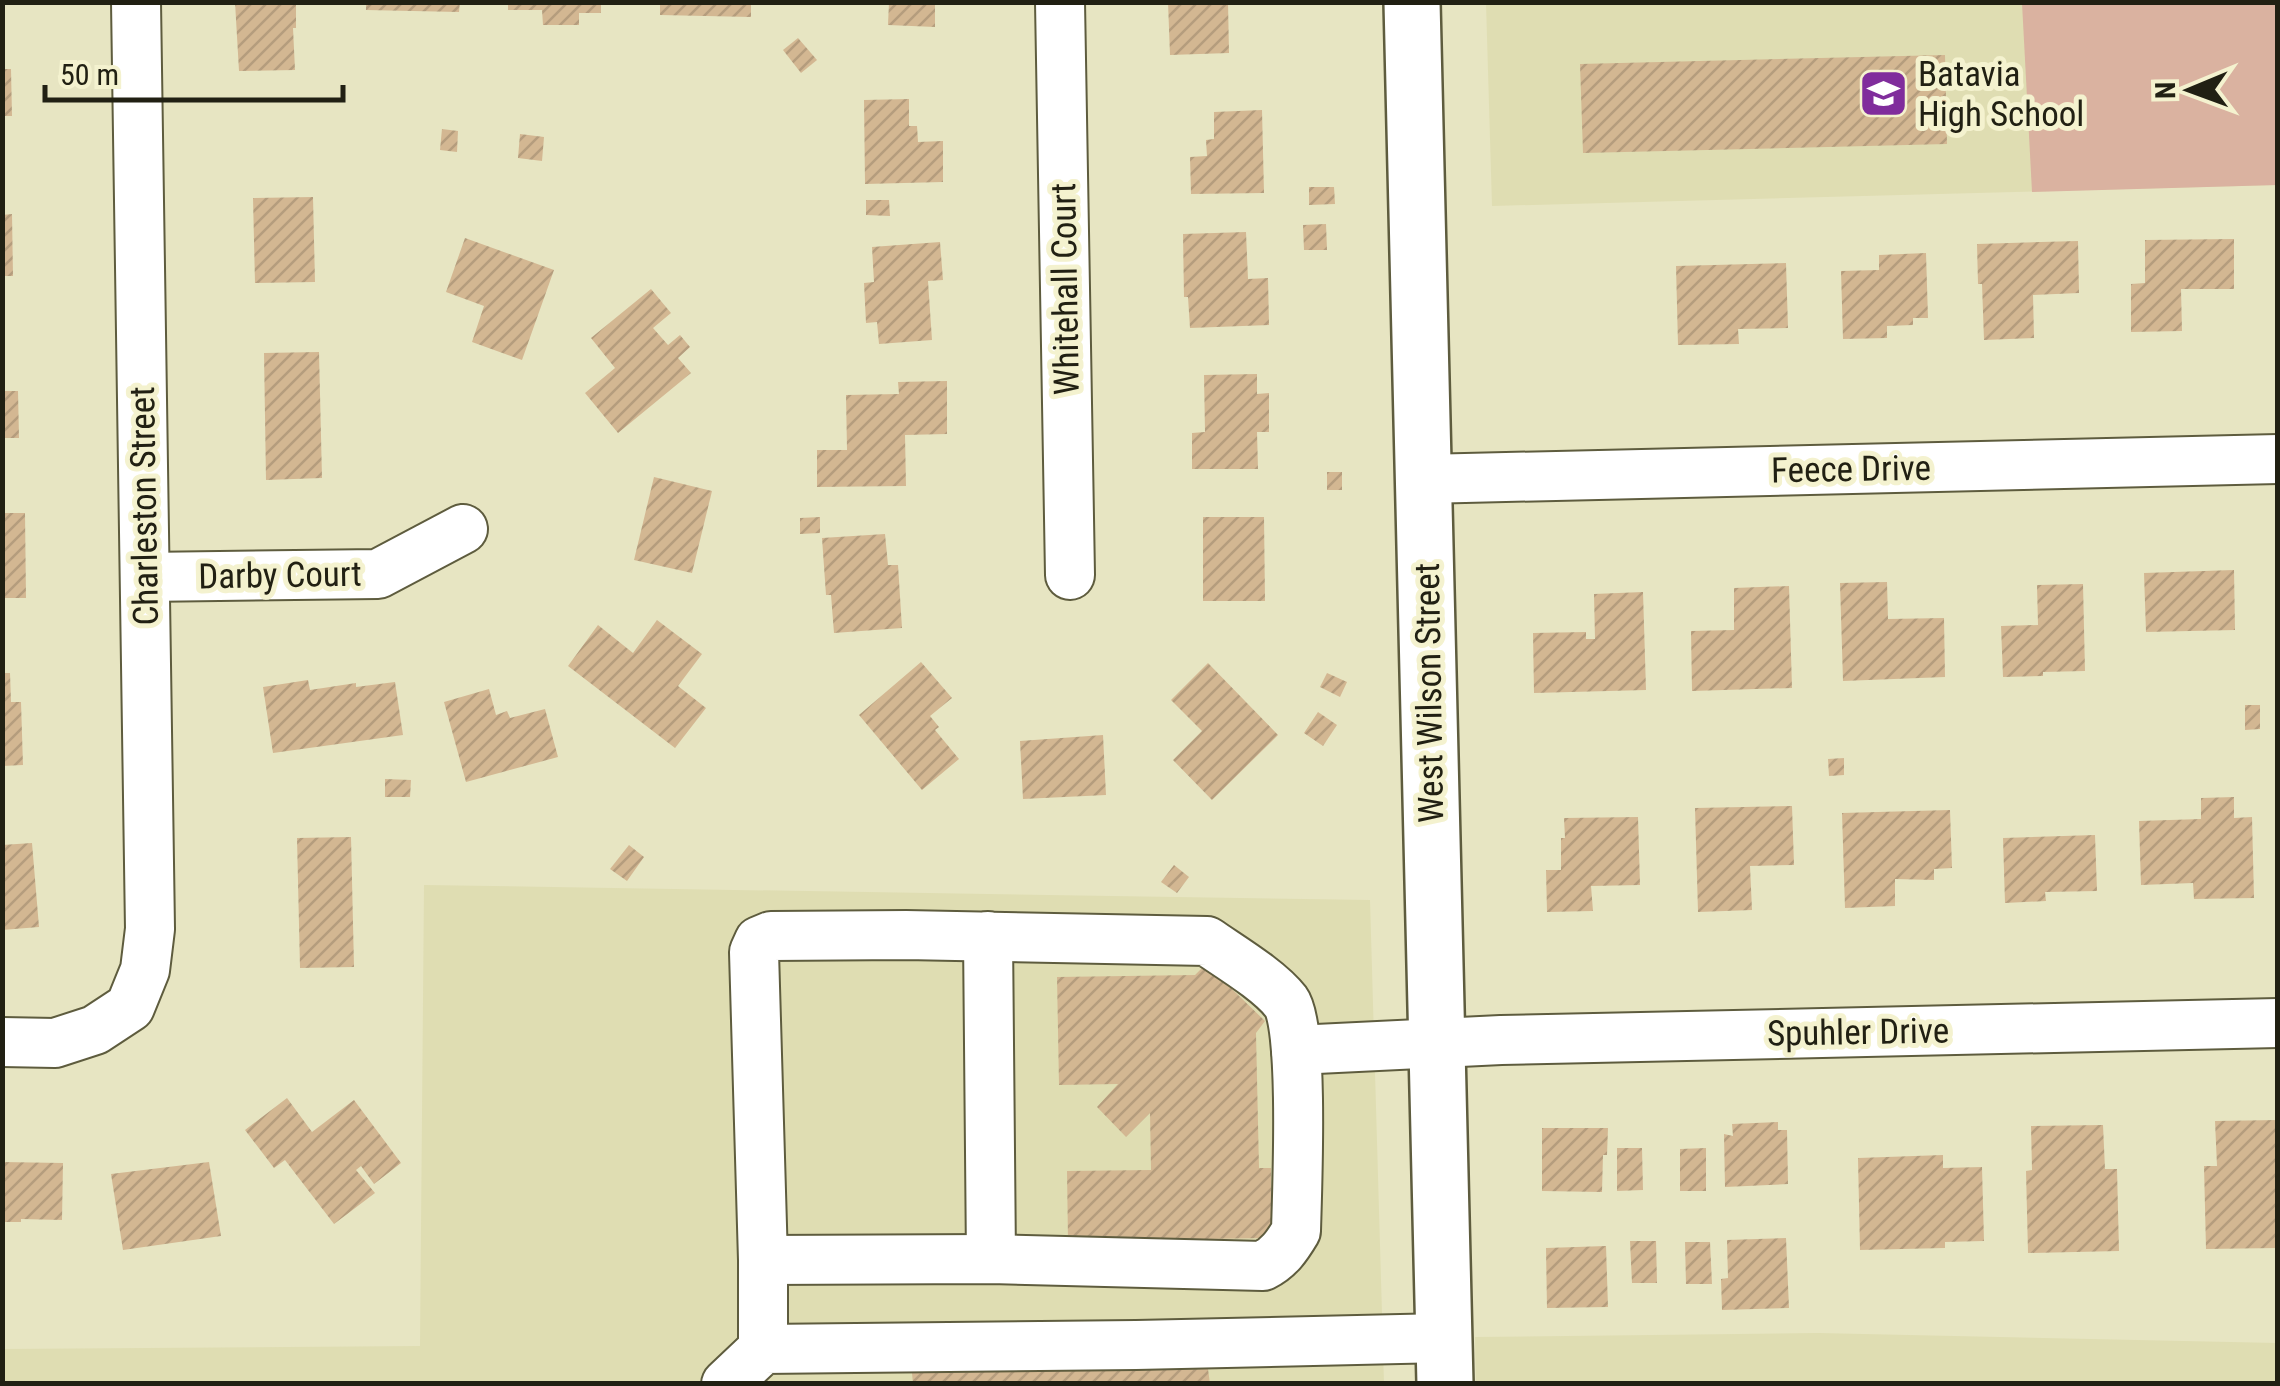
<svg xmlns="http://www.w3.org/2000/svg" width="2280" height="1386" viewBox="0 0 2280 1386" font-family="'Roboto Condensed',sans-serif">
	<defs>
		<pattern id="building-hatch" width="6" height="6" patternUnits="userSpaceOnUse" patternTransform="scale(2.5)"><rect width="6" height="6" fill="#d3b792"/><path d="M-1 1l2-2M0 6l6-6M5 7l2-2" fill="none" stroke="#b59d7d"/></pattern>
	</defs>
	<rect width="100%" height="100%" fill="#e7e5c2"/>
	<g fill="#dfddb2">
		<polygon points="1486,3 2277,3 2277,185 1492,206"/>
		<polygon points="424,885 1370,900 1384,1383 3,1384 2,1349 420,1346"/>
		<polygon points="1818,1333 2277,1343 2277,1383 1476,1383 1475,1337"/>
	</g>
	<polygon fill="#dab2a0" points="2022,3 2277,3 2277,185 2032,192"/>
	<g fill="url(#building-hatch)">
		<polygon points="235,2 296,2 296,28 293,28 295,70 239,71"/>
		<polygon points="366,2 460,2 459,12 366,10"/>
		<polygon points="508,2 601,2 601,13 579,13 579,25 543,25 542,10 508,10"/>
		<polygon points="660,2 751,2 751,17 660,15"/>
		<polygon points="889,2 935,2 935,27 888,25"/>
		<polygon points="1168,2 1228,2 1229,53 1170,55"/>
		<polygon points="798,38 817,60 801,73 783,50"/>
		<polygon points="1945,55 1947,144 1583,153 1580,64"/>
		<polygon points="2,69 11,69 12,116 2,116"/>
		<polygon points="909,99 909,126 917,126 918,142 943,141 943,182 865,184 864,100"/>
		<polygon points="1262,110 1264,193 1191,194 1190,157 1207,156 1206,140 1214,139 1214,112"/>
		<polygon points="442,129 458,131 457,152 440,150"/>
		<polygon points="520,134 544,137 542,161 518,158"/>
		<polygon points="1309,187 1334,187 1335,204 1309,205"/>
		<polygon points="313,197 315,282 255,283 253,198"/>
		<polygon points="866,200 889,200 890,216 866,215"/>
		<polygon points="12,214 13,276 2,276 2,215"/>
		<polygon points="1326,224 1327,250 1304,250 1303,225"/>
		<polygon points="1246,232 1248,279 1268,278 1269,325 1190,328 1188,297 1184,297 1183,234"/>
		<polygon points="465,238 554,270 522,360 472,342 484,306 446,292"/>
		<polygon points="2234,239 2234,289 2181,289 2182,331 2131,332 2131,284 2145,283 2145,240"/>
		<polygon points="2078,241 2079,293 2033,295 2034,338 1984,340 1982,284 1978,284 1977,244"/>
		<polygon points="940,242 943,280 928,281 932,340 879,344 877,322 866,323 864,283 874,282 872,247"/>
		<polygon points="1926,253 1928,318 1913,318 1913,325 1887,326 1887,338 1843,339 1841,271 1879,270 1879,255"/>
		<polygon points="1786,263 1788,328 1738,329 1739,344 1678,345 1676,266"/>
		<polygon points="651,289 671,313 653,328 668,345 680,335 690,347 678,358 691,373 618,433 585,393 615,368 591,338"/>
		<polygon points="319,352 322,478 266,480 264,353"/>
		<polygon points="1257,374 1257,394 1269,393 1269,432 1257,432 1258,469 1192,469 1192,433 1205,432 1204,375"/>
		<polygon points="947,381 947,434 905,435 906,486 817,487 817,450 847,450 846,395 899,394 898,382"/>
		<polygon points="2,391 18,391 19,438 2,438"/>
		<rect x="1327" y="472" width="15" height="18"/>
		<polygon points="654,477 712,491 692,573 634,560"/>
		<polygon points="2,513 25,513 26,598 2,598"/>
		<polygon points="820,517 820,533 800,534 800,518"/>
		<polygon points="1203,517 1264,517 1265,601 1203,601"/>
		<polygon points="885,534 888,565 898,565 902,628 834,633 831,595 826,595 822,538"/>
		<polygon points="2234,570 2235,630 2146,632 2144,573"/>
		<polygon points="1887,582 1888,619 1944,618 1945,677 1843,681 1840,583"/>
		<polygon points="2083,584 2085,671 2043,672 2043,676 2003,677 2001,626 2038,625 2037,585"/>
		<polygon points="1789,586 1792,688 1692,691 1691,631 1734,630 1734,588"/>
		<polygon points="1643,592 1646,690 1534,693 1533,633 1586,632 1586,639 1595,639 1594,594"/>
		<polygon points="657,620 702,654 678,686 706,708 675,748 568,666 598,625 633,653"/>
		<polygon points="921,662 952,698 930,716 939,727 935,730 959,759 922,790 859,715"/>
		<polygon points="1208,663 1278,735 1212,800 1173,760 1202,731 1171,700"/>
		<polygon points="2,673 10,673 11,702 21,702 23,765 2,766"/>
		<polygon points="1327,673 1347,682 1340,697 1320,687"/>
		<polygon points="308,680 310,690 356,683 356,687 395,682 403,735 273,753 263,687"/>
		<polygon points="489,689 496,715 507,711 510,718 545,709 558,757 466,782 444,702"/>
		<polygon points="2245,705 2260,705 2260,729 2245,730"/>
		<polygon points="1318,712 1337,725 1323,746 1304,733"/>
		<polygon points="1103,735 1106,795 1023,799 1020,741"/>
		<polygon points="1844,758 1844,775 1829,776 1828,759"/>
		<polygon points="385,779 411,780 410,797 385,797"/>
		<polygon points="2234,797 2234,818 2252,817 2254,898 2194,899 2193,883 2141,885 2139,821 2201,819 2201,798"/>
		<polygon points="1792,806 1794,865 1750,866 1752,910 1698,912 1695,808"/>
		<polygon points="1950,810 1952,868 1934,869 1934,880 1895,879 1895,906 1845,908 1842,813"/>
		<polygon points="1638,817 1640,885 1591,886 1593,911 1547,912 1546,870 1561,870 1561,838 1565,838 1564,818"/>
		<polygon points="2095,835 2097,891 2045,892 2046,901 2005,903 2003,838"/>
		<polygon points="351,837 354,967 300,968 297,838"/>
		<polygon points="32,843 39,927 2,930 2,845"/>
		<polygon points="629,845 644,857 627,881 610,869"/>
		<polygon points="1174,865 1189,877 1177,893 1161,882"/>
		<polygon points="1206,964 1265,1021 1256,1033 1259,1168 1271,1168 1272,1238 1068,1241 1067,1171 1151,1170 1150,1113 1126,1137 1097,1107 1118,1084 1059,1085 1057,977 1195,975"/>
		<polygon points="287,1098 312,1132 354,1100 401,1163 374,1184 361,1166 356,1170 375,1193 334,1224 285,1160 274,1168 245,1130"/>
		<polygon points="2278,1120 2278,1248 2206,1249 2204,1166 2217,1166 2215,1121"/>
		<polygon points="1778,1122 1778,1130 1787,1130 1788,1184 1725,1187 1724,1134 1733,1136 1732,1124"/>
		<polygon points="2103,1125 2105,1169 2117,1169 2119,1251 2028,1253 2026,1171 2032,1170 2031,1126"/>
		<polygon points="1542,1128 1608,1128 1607,1155 1603,1155 1602,1192 1542,1191"/>
		<polygon points="1617,1148 1642,1148 1643,1190 1617,1191"/>
		<polygon points="1706,1148 1706,1191 1680,1191 1680,1149"/>
		<polygon points="1943,1155 1943,1168 1982,1167 1984,1241 1945,1242 1945,1248 1860,1250 1858,1158"/>
		<polygon points="2,1162 63,1163 62,1220 21,1219 21,1222 2,1222"/>
		<polygon points="209,1162 221,1236 123,1250 111,1174"/>
		<polygon points="1786,1238 1789,1308 1722,1310 1721,1279 1728,1278 1727,1240"/>
		<polygon points="1630,1241 1656,1241 1657,1283 1632,1283"/>
		<polygon points="1685,1242 1710,1242 1712,1284 1686,1284"/>
		<polygon points="1606,1246 1608,1307 1547,1308 1546,1248"/>
		<polygon points="1208,1369 1210,1384 913,1384 912,1373"/>
	</g>
	<g fill="none" stroke-linecap="round" stroke-linejoin="round">
		<defs>
			<g id="minor">
				<polyline points="1060,2 1070,575"/>
				<polyline points="1424,479 2278,459"/>
				<polyline points="145,577 378,574 463,529"/>
				<path d="M906 935 1207 941C1230 957 1269 980 1286 1002 1304 1026 1297 1192 1296 1231 1287 1246 1279 1258 1263 1266L991 1259 763 1260 754 952 759 941 771 936Z"/>
				<polyline points="988,936 991,1259"/>
				<polyline points="2,1042 55,1043 95,1030 130,1007 145,970 150,929 136,2"/>
				<polyline points="1296,1050 1501,1040 2278,1023"/>
				<polyline points="763,1349 763,1260"/>
				<polyline points="726,1384 763,1349 1136,1345 1444,1338"/>
			</g>
			<polyline id="major" points="1412,2 1445,1384"/>
		</defs>
		<use href="#minor" stroke="#5e5c3e" stroke-width="52"/>
		<use href="#major" stroke="#5e5c3e" stroke-width="60"/>
		<use href="#minor" stroke="#fff" stroke-width="48"/>
		<use href="#major" stroke="#fff" stroke-width="55"/>
	</g>
	<defs>
		<symbol id="school-square" viewBox="-11 -11 22 22"><rect x="-9" y="-9" width="18" height="18" rx="4" fill="#802d9c" stroke="#f4f2cf"/><path d="M0-5L7-2L0 1L-7-2ZM-4 1L0 2.5L4 1V4Q0 6-4 4Z" fill="#fff"/></symbol>
	</defs>
	<g fill-rule="evenodd">
		<use href="#school-square" x="1856" y="66" width="55" height="55"/>
	</g>
	<g text-anchor="middle" stroke-width="10" stroke-linejoin="round" paint-order="stroke">
		<g font-size="35" fill="#212013" stroke="#f4f2cf" text-anchor="start">
			<text x="1918" y="86">Batavia<tspan x="1918" dy="40">High School</tspan></text>
		</g>
		<g font-size="35" fill="#212013" stroke="#f4f2cf">
			<text transform="translate(1065 289) rotate(-91)" y="12">Whitehall Court</text>
			<text transform="translate(1851 469) rotate(-1)" y="12">Feece Drive</text>
			<text transform="translate(144 506) rotate(-91)" y="12">Charleston Street</text>
			<text transform="translate(280 575) rotate(-1)" y="12">Darby Court</text>
			<text transform="translate(1429 693) rotate(-91)" y="12">West Wilson Street</text>
			<text transform="translate(1858 1032) rotate(-1)" y="12">Spuhler Drive</text>
		</g>
	</g>
	<rect width="2280" height="1386" fill="none" stroke="#212013" stroke-width="10"/>
	<g transform="translate(2190 90) rotate(269)" stroke="#f4f2cf" stroke-width="8" paint-order="stroke">
	<path d="M0-8L18 38L0 25L-18 38Z" fill="#212013"/>
	<text y="-15" font-size="28" font-weight="bold" text-anchor="middle" fill="#212013">N</text>
	</g>
	<path d="M45 85v15h298v-15" fill="none" stroke="#212013" stroke-width="5"/>
	<text x="60" y="85" font-size="30" fill="#212013" stroke="#f4f2cf" stroke-width="8" paint-order="stroke">50 m</text>
</svg>
